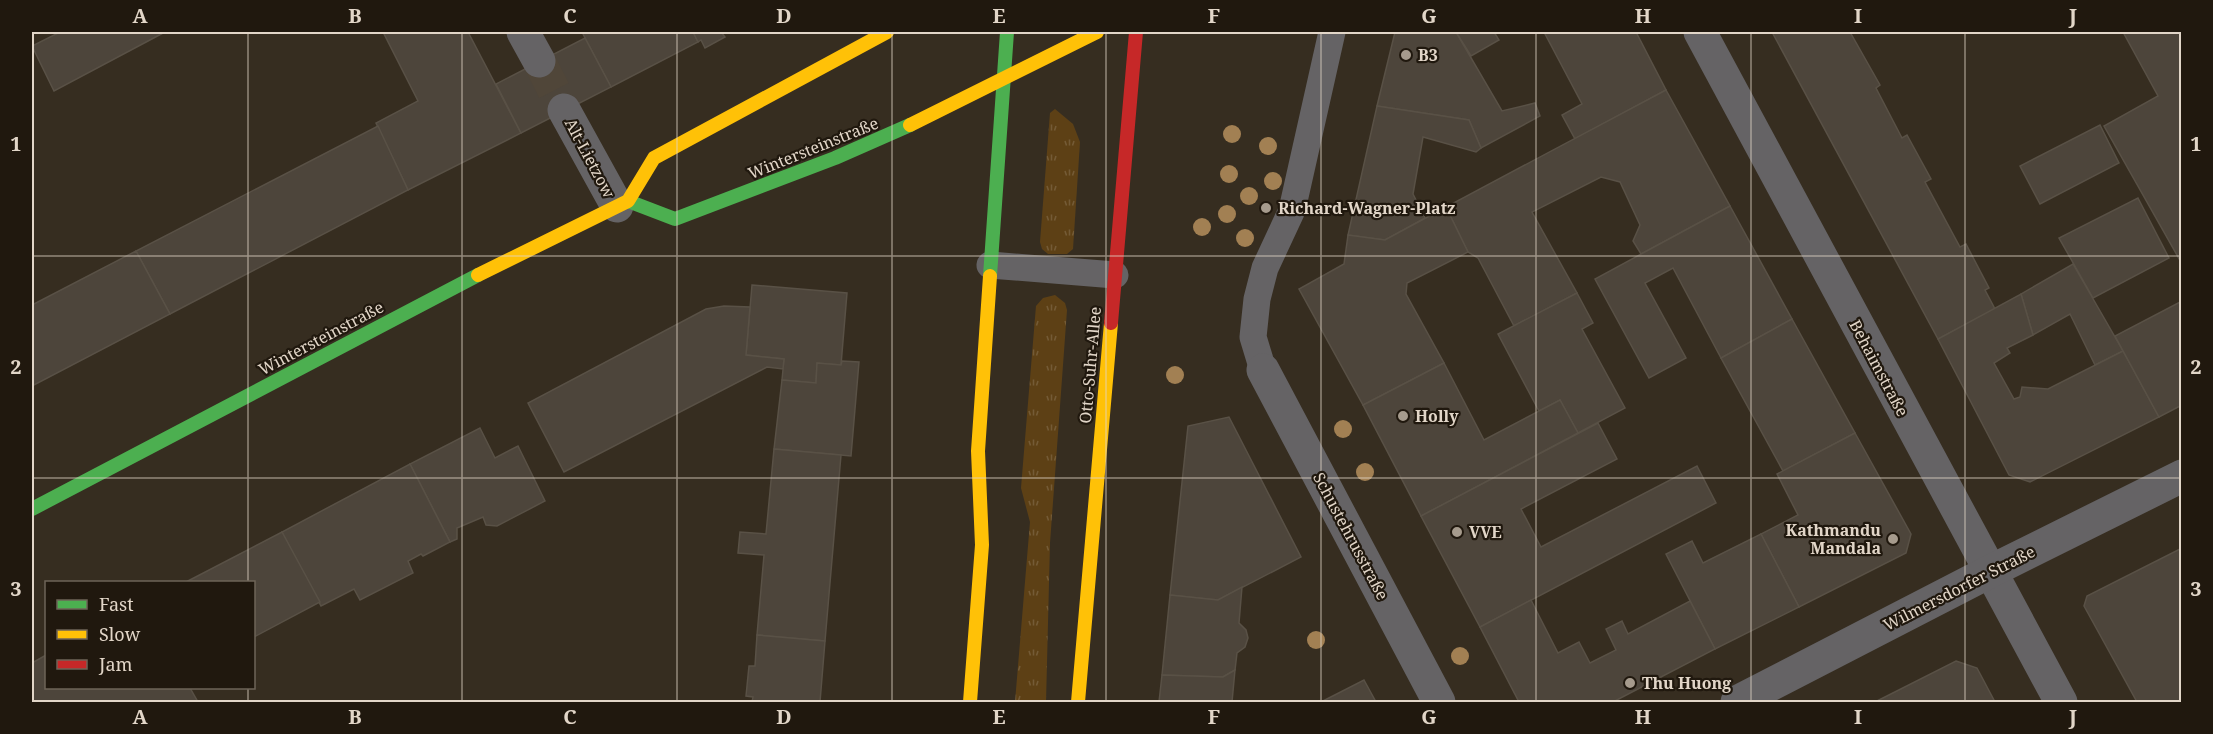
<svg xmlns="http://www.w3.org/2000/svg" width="2213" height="734" viewBox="0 0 2213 734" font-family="'Noto Serif',serif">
	<defs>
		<pattern id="grass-tufts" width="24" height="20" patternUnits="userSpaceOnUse" patternTransform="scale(1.5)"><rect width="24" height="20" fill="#5d4015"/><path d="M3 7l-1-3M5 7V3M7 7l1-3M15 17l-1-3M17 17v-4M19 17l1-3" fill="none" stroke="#745b36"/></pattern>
	</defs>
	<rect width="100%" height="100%" fill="#362d20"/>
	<g fill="url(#grass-tufts)">
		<polygon points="1055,109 1073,124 1080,142 1073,249 1067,254 1048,254 1042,249 1040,242 1050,113"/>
		<polygon points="1055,295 1065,303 1067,310 1050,543 1046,702 1015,702 1030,522 1021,488 1036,306 1043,298"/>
	</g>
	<g fill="#4d453b" stroke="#595146" stroke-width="1.5">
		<polygon points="60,32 165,32 54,91 32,46"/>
		<polygon points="383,32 468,32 521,133 408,190 376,123 418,101"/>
		<polygon points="582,32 693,32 698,42 611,87"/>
		<polygon points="693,32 721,32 725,37 705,48 701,40 698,42"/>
		<polygon points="1395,32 1456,32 1502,111 1535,103 1540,116 1481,148 1469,120 1377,106"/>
		<polygon points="1456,32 1494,32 1499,40 1471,56"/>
		<polygon points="1544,32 1636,32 1666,90 1575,139 1562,115 1582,104"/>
		<polygon points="1772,32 1850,32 1880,85 1876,88 1902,138 1907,135 1931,179 1925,182 1960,247 1966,244 1989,288 1985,290 1995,309 1938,339"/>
		<polygon points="2123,32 2182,32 2182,264 2104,126 2158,96"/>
		<polygon points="585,38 611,87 521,133 496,84"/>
		<polygon points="1666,90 1730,206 1641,254 1633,241 1640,225 1620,182 1601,177 1532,212 1577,293 1514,326 1478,258 1468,252 1446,207"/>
		<polygon points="1377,106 1469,120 1481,148 1476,152 1423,137 1413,194 1425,218 1385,240 1348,235"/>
		<polygon points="2100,125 2119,163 2040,204 2020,166"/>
		<polygon points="378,126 408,190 170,314 136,251"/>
		<polygon points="2138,198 2169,258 2093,298 2059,238"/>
		<polygon points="1730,206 1792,319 1721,358 1673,268 1645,283 1686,358 1649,378 1595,279"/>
		<polygon points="1446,207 1468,252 1407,283 1406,294 1444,363 1363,405 1299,289 1344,264 1348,235 1385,240"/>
		<polygon points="136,251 170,314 32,386 32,305"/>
		<polygon points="2073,264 2123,351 2095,365 2070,314 2033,335 2021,294"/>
		<polygon points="752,285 847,293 841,365 817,363 816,383 782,380 784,359 746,355"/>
		<polygon points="1577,293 1593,323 1582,329 1625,408 1578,433 1560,400 1539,411 1498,334"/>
		<polygon points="2021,294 2033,335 2007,348 2010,353 1994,363 2014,399 2020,397 2022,387 2048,389 2123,351 2159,417 2030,482 2009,475 1938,339"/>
		<polygon points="2182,301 2182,405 2159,417 2115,336"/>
		<polygon points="724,306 750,307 746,355 784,359 783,369 767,367 564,472 528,403 706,309"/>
		<polygon points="1792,319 1855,433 1783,471 1721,358"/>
		<polygon points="842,361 859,362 851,456 774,449 782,380 816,383 817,363 841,365"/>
		<polygon points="1444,363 1484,440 1560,400 1578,433 1421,516 1363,405"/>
		<polygon points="1229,417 1301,557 1218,600 1170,595 1188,426"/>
		<polygon points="1598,423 1617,459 1521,509 1541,547 1697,466 1716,503 1480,627 1421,516"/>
		<polygon points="480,428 495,458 518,446 545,501 497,526 486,525 483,517 457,528 457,539 450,542 410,464"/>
		<polygon points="1855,433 1911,534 1906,553 1799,607 1761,534 1798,515 1777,474"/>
		<polygon points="774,449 841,455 825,641 757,635 764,555 738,553 740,532 766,534"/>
		<polygon points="410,464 450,542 423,556 421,554 408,561 413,573 360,600 354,589 321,606 282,532"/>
		<polygon points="282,532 320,602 254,637 254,582 186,582"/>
		<polygon points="1761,534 1799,607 1715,649 1666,554 1692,541 1703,563"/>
		<polygon points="2182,548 2182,702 2137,702 2084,606 2087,596"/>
		<polygon points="1242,587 1239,623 1246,630 1248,638 1245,647 1237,653 1235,670 1223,677 1162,675 1170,595 1218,600"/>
		<polygon points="1531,600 1558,653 1579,642 1590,663 1616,650 1606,629 1622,621 1628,634 1690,601 1715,649 1613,702 1519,702 1480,627"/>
		<polygon points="757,635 825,641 820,702 752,702 753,697 746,696 749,666 755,666"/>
		<polygon points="46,655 46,688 190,688 198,702 32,702 32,663"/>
		<polygon points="1956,661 1977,668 1995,702 1875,702"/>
		<polygon points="1235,670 1232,702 1159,702 1162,675 1223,677"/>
		<polygon points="1364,680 1376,702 1321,702"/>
	</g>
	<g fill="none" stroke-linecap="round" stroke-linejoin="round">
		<polyline stroke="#504639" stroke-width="33" stroke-dasharray="33 16" stroke-linecap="butt" points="539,61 564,110"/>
		<g stroke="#656365" stroke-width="27">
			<polyline points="990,265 1115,275"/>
			<polyline points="1263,370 1253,337 1257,299 1265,268 1292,210 1332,32"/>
		</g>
		<g stroke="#656365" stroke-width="33">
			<polyline points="523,32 539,61"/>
			<polyline points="1700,32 2061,702"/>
			<polyline points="564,110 617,206"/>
			<polyline points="1263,370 1439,702"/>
			<polyline points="1737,702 1989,572 2182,476"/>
		</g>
		<g stroke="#4caf50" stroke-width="14">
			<polyline points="628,201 675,219 835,158 910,125"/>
			<polyline points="990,276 1007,32"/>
			<polyline points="32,509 478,275"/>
		</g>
		<g stroke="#ffc107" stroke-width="14">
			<polyline points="910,125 1097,32"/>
			<polyline points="478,275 628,201 654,158 887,32"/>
			<polyline points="970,702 982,545 978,451 990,276"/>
			<polyline points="1078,702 1111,323"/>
		</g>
		<polyline stroke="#c62828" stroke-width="14" points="1111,323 1136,32"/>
	</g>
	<g fill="#a28053">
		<circle cx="1232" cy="134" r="9"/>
		<circle cx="1268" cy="146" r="9"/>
		<circle cx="1229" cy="174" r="9"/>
		<circle cx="1273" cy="181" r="9"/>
		<circle cx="1249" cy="196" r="9"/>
		<circle cx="1227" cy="214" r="9"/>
		<circle cx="1202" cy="227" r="9"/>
		<circle cx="1245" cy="238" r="9"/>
		<circle cx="1175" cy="375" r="9"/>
		<circle cx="1343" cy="429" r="9"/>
		<circle cx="1365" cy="472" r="9"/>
		<circle cx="1316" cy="640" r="9"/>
		<circle cx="1460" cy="656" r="9"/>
	</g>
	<path fill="none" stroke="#e2d6c8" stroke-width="1.5" stroke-opacity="0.55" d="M248 32V582M462 32V702M677 32V702M892 32V702M1106 32V702M1321 32V702M1536 32V702M1751 32V702M1965 32V702M32 256H2182M32 478H2182M248 688V702"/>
	<g fill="#a69b8d" stroke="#20180e" stroke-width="2">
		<circle cx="1406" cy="55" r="6"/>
		<circle cx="1266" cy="208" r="6"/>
		<circle cx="1403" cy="416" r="6"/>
		<circle cx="1457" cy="532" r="6"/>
		<circle cx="1893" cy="539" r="6"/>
		<circle cx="1630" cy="683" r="6"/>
	</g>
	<g text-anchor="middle" stroke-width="4.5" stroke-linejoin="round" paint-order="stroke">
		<g font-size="16" font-weight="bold" fill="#e2d6c8" stroke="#20180e" text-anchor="start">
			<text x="1418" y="61">B3</text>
			<text x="1278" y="214">Richard-Wagner-Platz</text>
			<text x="1415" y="422">Holly</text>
			<text x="1881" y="536" text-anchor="end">Kathmandu<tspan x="1881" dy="18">Mandala</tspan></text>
			<text x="1469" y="538">VVE</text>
			<text x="1642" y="689">Thu Huong</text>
		</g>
		<g font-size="16" fill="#e2d6c8" stroke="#20180e">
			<text transform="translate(813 148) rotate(-22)" y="6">Wintersteinstraße</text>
			<text transform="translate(590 158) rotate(62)" y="6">Alt-Lietzow</text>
			<text transform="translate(321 338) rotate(-28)" y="6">Wintersteinstraße</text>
			<text transform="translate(1090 365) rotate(-85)" y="6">Otto-Suhr-Allee</text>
			<text transform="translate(1879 368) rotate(62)" y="6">Behaimstraße</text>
			<text transform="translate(1351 536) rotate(62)" y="6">Schustehrusstraße</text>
			<text transform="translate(1959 588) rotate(-27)" y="6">Wilmersdorfer Straße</text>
		</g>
	</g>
	<rect width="2213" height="734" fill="none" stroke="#20180e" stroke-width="66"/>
	<rect x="45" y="581" width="210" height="108" fill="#20180e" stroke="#6e6458" stroke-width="1.5"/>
	<rect x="57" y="600" width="30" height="9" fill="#4caf50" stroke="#6e6458" stroke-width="1.5"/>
	<text x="99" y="611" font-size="18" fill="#e2d6c8">Fast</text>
	<rect x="57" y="630" width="30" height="9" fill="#ffc107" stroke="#6e6458" stroke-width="1.5"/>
	<text x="99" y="641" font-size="18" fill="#e2d6c8">Slow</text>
	<rect x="57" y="660" width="30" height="9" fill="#c62828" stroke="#6e6458" stroke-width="1.5"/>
	<text x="99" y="671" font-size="18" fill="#e2d6c8">Jam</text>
	<rect x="33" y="33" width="2147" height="668" fill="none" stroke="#e2d6c8" stroke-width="2"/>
	<g font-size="20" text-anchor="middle" font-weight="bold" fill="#e2d6c8">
		<text x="140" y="23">A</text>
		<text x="355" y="23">B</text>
		<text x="570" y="23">C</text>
		<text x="784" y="23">D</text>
		<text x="999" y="23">E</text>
		<text x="1214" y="23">F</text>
		<text x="1429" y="23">G</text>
		<text x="1643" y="23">H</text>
		<text x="1858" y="23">I</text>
		<text x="2073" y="23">J</text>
		<text x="16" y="151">1</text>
		<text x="2196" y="151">1</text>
		<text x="16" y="374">2</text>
		<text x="2196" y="374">2</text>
		<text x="16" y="596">3</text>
		<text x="2196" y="596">3</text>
		<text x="140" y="724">A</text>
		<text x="355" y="724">B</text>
		<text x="570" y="724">C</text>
		<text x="784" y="724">D</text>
		<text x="999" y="724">E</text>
		<text x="1214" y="724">F</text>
		<text x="1429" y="724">G</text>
		<text x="1643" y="724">H</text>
		<text x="1858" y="724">I</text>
		<text x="2073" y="724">J</text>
	</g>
</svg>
